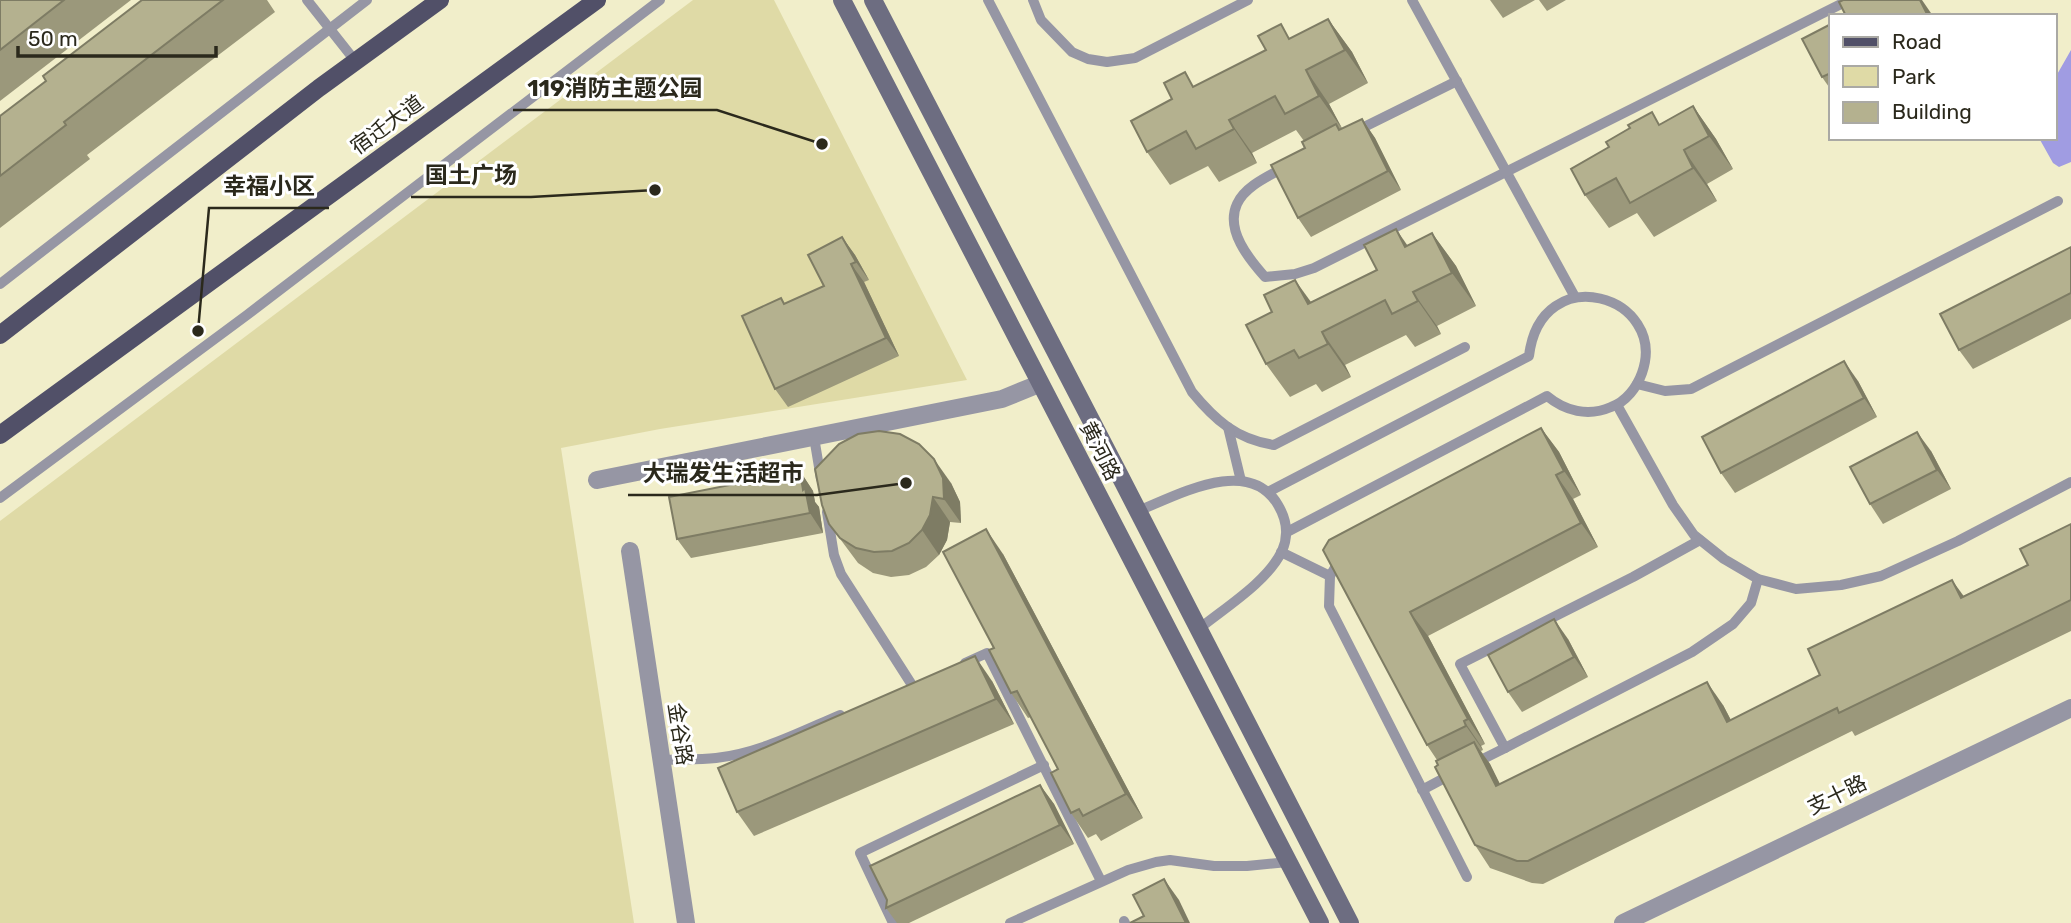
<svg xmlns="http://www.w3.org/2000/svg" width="2071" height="923" viewBox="0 0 2071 923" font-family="Rubik,'Noto Sans SC',sans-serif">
	<rect width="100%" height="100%" fill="#f1eeca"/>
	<polygon fill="#dfdaa6" points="693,0 774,0 967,380 660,429 561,448 634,923 0,923 0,521"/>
	<polygon fill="#a09ce2" points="2071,50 2071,162 2059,167 2053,163 2039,138 2055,138 2055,78"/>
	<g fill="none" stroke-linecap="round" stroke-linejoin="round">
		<g stroke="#9696a4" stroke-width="10">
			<polyline points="307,0 356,62"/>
			<path d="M988 0 1192 392C1215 420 1236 439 1274 445L1465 347"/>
			<polyline points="1033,0 1041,20 1072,52 1088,59 1107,62 1135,58 1248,0"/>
			<polyline points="1412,0 1575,297"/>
			<polyline points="1356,131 1457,81"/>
			<path d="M1285 167C1269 176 1245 186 1237 204 1225 230 1249 259 1265 277L1295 274 1314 268 1841 4 1845 0"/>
			<polyline points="0,284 367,0"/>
			<polyline points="1637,384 1665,391 1691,389 2058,201"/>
			<polyline points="1617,405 1673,505 1694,535 1724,559 1758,579 1796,589 1841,585 1881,576 1958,541 2071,482"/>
			<polyline points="1228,427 1241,481"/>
			<polyline points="814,437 821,479"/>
			<path d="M1268 492 1529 356C1541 257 1669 296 1642 373 1637 387 1626 402 1611 407 1588 417 1565 411 1547 396L1287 532"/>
			<polyline points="0,498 247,315 660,0"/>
			<path d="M1138 511C1178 495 1249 455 1278 505 1287 520 1289 535 1282 551 1267 582 1226 607 1200 628"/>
			<polyline points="827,512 834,555 841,574 912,685"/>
			<polyline points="1700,540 1633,577 1460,664 1505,748 1692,652 1733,624 1751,603 1758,579"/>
			<polyline points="1281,552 1330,576"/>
			<polyline points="1340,559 1330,576 1329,606 1467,877"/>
			<polyline points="965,663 987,653 1101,881"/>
			<path d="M661 760C680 759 698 760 716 758 760 753 800 732 840 715"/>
			<polyline points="1473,764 1505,748"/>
			<polyline points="1422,790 1452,774"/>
			<polyline points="1124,921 1125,923"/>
			<polyline points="893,923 860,853 1044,765"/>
			<polyline points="1010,923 1128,870 1156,862 1170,860 1214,866 1247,866 1288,862"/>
		</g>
		<g stroke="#9696a4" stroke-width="18">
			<polyline points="597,480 1002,399 1039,384"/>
			<polyline points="1623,923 2071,708"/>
		</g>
		<polyline stroke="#9696a4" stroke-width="18" points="630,551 686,923"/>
		<g stroke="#6d6d81" stroke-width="18">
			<polyline points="842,0 1320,923"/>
			<path d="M873 0C1032 308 1193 614 1350 923"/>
		</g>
		<g stroke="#515068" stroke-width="18">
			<polyline points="0,335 319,88 440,0"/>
			<polyline points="0,435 597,0"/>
		</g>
	</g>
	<g fill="#9b987b">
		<polygon points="0,0 131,0 0,101"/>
		<polygon points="142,0 267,0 275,12 87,155 90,159 0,228 0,116 46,81"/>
		<polygon points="1490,0 1535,0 1503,18"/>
		<polygon points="1539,0 1566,0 1547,11"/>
		<polygon points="1328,19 1352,52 1368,83 1329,104 1342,129 1362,119 1375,138 1401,190 1311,237 1298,218 1305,148 1304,141 1296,130 1252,153 1257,163 1219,182 1208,166 1170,185 1147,152 1195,86"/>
		<polygon points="1831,24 1831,90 1822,77"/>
		<polygon points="1693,106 1716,139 1733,169 1707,184 1717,201 1654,237 1637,213 1609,228 1585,195 1660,124"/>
		<polygon points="1432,233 1456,266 1476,306 1437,326 1441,334 1415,347 1406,335 1345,365 1351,377 1322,392 1316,384 1290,397 1266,364 1272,312 1311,302 1377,270 1408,245"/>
		<polygon points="842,237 855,255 869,280 864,282 899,356 788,407 775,389 781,298 785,304 824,286"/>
		<polygon points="2071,247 2071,319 1973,369 1959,350"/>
		<polygon points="1858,381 1877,417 1735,493 1721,473"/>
		<polygon points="1541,428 1559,452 1581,495 1573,499 1598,547 1428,636 1485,744 1481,746 1483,750 1481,751 1490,764 1500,784 1723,705 1731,720 1820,675 1963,596 2028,565 2071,524 2071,631 1855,736 1852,731 1543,884 1532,883 1490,868 1475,845 1438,765 1437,760 1427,745 1323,550"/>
		<polygon points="1931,451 1951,489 1883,524 1870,504"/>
		<polygon points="800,471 813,491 815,502 819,507 823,533 691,558 677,539"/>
		<polygon points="951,483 960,502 961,523 950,522 947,540 939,555 926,567 909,575 891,577 873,573 858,563 829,524"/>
		<polygon points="1003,554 1143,818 1101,841 1096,834 1088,838 1071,813 1058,769 1031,717 1028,718 1011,693 994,648"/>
		<polygon points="1568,639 1588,677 1522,712 1508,692"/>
		<polygon points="992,681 1014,724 754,836 737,812"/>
		<polygon points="1040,785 1054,804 1074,844 909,923 897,923 886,908"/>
	</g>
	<g fill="#7e7c64">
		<polygon points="1920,0 1922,0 1933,16 1928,16"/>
		<polygon points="1328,19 1352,52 1368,83 1345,50"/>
		<polygon points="1306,70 1329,104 1343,130 1319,96"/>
		<polygon points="1693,106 1716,139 1733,169 1709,136"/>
		<polygon points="1362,119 1375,138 1401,190 1388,171"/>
		<polygon points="1229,120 1252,153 1257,163 1234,129"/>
		<polygon points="1684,150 1707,184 1717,201 1693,168"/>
		<polygon points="1396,229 1419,262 1405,247"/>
		<polygon points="1432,233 1456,266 1476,306 1452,273"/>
		<polygon points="842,237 855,255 869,280 856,262"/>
		<polygon points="851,264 864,282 899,356 886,338"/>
		<polygon points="1295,280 1319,313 1308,304"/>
		<polygon points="1413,292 1437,326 1441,334 1418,301"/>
		<polygon points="1322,332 1345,365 1351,377 1328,344"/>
		<polygon points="1844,361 1858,381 1877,417 1864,398"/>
		<polygon points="1541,428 1559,452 1581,495 1564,471"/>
		<polygon points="1917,432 1931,451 1951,489 1937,470"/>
		<polygon points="934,459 951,483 960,502 961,523 944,499"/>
		<polygon points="800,471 813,491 815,502 819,507 823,533 810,513 803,490"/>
		<polygon points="1556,475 1573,499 1598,547 1581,523"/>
		<polygon points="933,497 950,522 947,540 939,555 922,530"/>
		<polygon points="986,529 1003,554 1143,818 1126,794"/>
		<polygon points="1952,580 1968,602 1961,598"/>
		<polygon points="1410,612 1428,636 1485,744 1468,719"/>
		<polygon points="1554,619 1568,639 1588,677 1574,657"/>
		<polygon points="975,656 992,681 1014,724 996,699"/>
		<polygon points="1707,682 1723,705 1743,744 1727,722"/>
		<polygon points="1464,721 1481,746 1483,750 1466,726"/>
		<polygon points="1474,742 1490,764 1512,809 1496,786"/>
		<polygon points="1040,785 1054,804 1074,844 1060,825"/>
		<polygon points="1164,879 1179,900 1190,923 1186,923"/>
	</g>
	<g fill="#b4b18f" stroke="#7e7c64" stroke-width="2">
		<polygon points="0,0 64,0 0,50"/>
		<polygon points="142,0 223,0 64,122 66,125 0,176 0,116 46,81 43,76"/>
		<polygon points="1843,0 1920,0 1928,16 1846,16 1839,2"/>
		<polygon points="1328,19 1345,50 1306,70 1319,96 1285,114 1275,96 1229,120 1234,129 1196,149 1186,131 1147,152 1131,121 1172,99 1164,83 1185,72 1193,87 1266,50 1258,36 1281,24 1289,39"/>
		<polygon points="1831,24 1831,73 1822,77 1802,39"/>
		<polygon points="1693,106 1709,136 1684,150 1693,168 1630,203 1616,178 1585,195 1571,169 1609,147 1606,142 1630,128 1628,125 1652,112 1659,125"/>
		<polygon points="1362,119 1388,171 1298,218 1271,165 1305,148 1302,142 1336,124 1339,130"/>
		<polygon points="1396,229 1405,247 1432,233 1452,273 1413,292 1418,301 1392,314 1385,300 1322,332 1328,344 1299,358 1294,350 1266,364 1246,325 1272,312 1264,295 1295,280 1308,304 1377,270 1364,245"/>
		<polygon points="842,237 856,262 851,264 886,338 775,389 742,316 781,298 784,304 824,286 808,255"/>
		<polygon points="2071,247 2071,293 1959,350 1940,314"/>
		<polygon points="1844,361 1864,398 1721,473 1702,437"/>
		<polygon points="1541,428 1564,471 1556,475 1581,523 1410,612 1468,719 1464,721 1466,726 1427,745 1323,550 1329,540"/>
		<polygon points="879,431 900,434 919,444 934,459 943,478 944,499 933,497 930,515 922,530 909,543 892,551 874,552 856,548 840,538 829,524 822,505 815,469 839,444 858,434"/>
		<polygon points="1917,432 1937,470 1870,504 1850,467"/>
		<polygon points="800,471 803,490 805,488 810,513 677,539 669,497"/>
		<polygon points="2071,524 2071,600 1839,713 1837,708 1528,861 1517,861 1475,845 1435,767 1438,765 1436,761 1474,742 1496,786 1707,682 1727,722 1820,675 1808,649 1952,580 1961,598 2028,565 2020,549"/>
		<polygon points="986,529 1126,794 1083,816 1079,809 1071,813 1051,773 1058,769 1017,691 1011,693 989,650 994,648 943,552"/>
		<polygon points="1554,619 1574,657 1508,692 1488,655"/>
		<polygon points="975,656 996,699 737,812 718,768"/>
		<polygon points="1040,785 1060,825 886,908 887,900 870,866"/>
		<polygon points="1164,879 1186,923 1130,923 1144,916 1133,895"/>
	</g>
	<g text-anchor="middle" stroke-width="6" stroke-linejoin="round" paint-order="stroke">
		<g font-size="21" fill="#2b291c" stroke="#fff">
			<text transform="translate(387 125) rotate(-36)" y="7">宿迁大道</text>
			<text transform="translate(1100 451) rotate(63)" y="7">黄河路</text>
			<text transform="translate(680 734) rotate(81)" y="7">金谷路</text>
			<text transform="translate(1837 795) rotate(-26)" y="7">支十路</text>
		</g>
	</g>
	<path fill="none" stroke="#2b291c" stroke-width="2.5" d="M822 144L717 110H513M655 190L531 197H411M198 331L209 208H329M906 483L817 495H628"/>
	<g fill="#2b291c" stroke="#fff" stroke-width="2.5">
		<circle cx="822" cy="144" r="7"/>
		<circle cx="655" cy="190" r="7"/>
		<circle cx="198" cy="331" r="7"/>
		<circle cx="906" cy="483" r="7"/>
	</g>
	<g font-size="23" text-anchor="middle" font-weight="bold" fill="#2b291c" stroke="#fff" stroke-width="6" stroke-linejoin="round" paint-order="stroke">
		<text x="615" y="96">119消防主题公园</text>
		<text x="471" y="183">国土广场</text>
		<text x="269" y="194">幸福小区</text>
		<text x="723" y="481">大瑞发生活超市</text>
	</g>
	<rect x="1829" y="14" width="228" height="126" fill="#ffffff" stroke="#aaa9a4" stroke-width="2"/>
	<rect x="1843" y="37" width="35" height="10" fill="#515068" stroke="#aaa9a4" stroke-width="2"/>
	<text x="1892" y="49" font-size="21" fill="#2b291c">Road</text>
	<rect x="1843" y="66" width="35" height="21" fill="#dfdaa6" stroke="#aaa9a4" stroke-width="2"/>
	<text x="1892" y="84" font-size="21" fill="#2b291c">Park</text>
	<rect x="1843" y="102" width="35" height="21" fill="#b4b18f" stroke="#aaa9a4" stroke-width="2"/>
	<text x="1892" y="119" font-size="21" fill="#2b291c">Building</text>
	<path d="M18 46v10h198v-10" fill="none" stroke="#2b291c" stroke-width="3.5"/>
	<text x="28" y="46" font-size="21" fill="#2b291c" stroke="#ffffff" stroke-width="5" paint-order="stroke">50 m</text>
</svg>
